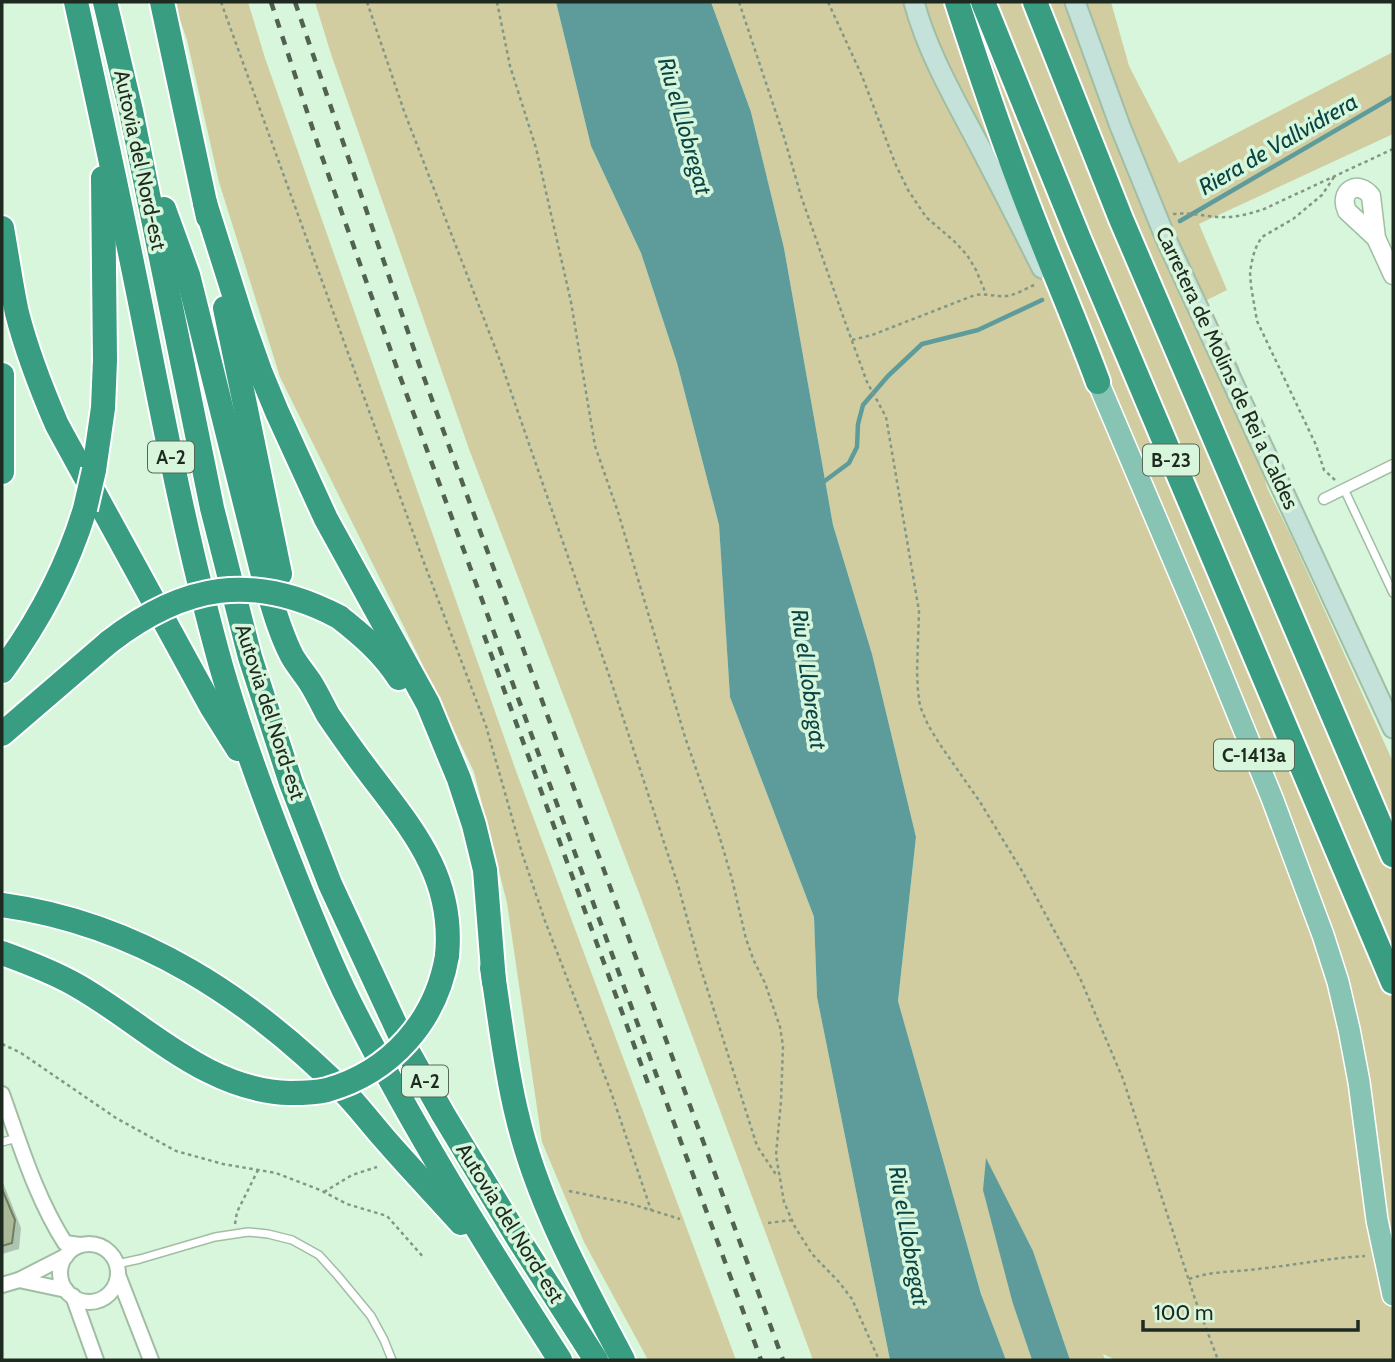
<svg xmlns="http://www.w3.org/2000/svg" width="1395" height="1362" viewBox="0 0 1395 1362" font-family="Cabin,sans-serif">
	<rect width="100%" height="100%" fill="#d8f6dc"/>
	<g fill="#d1cda0">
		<polygon points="155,2 248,2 265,58 516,771 736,1360 648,1360 584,1242 542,1142 507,903 474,772 415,649 280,377 219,182 187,40 180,20"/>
		<polygon points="315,2 556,2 591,146 641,253 677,363 719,525 730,697 814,917 817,997 890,1360 813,1360 639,893 469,449 331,54"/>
		<polygon points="711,2 1111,2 1129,66 1179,163 1393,52 1393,134 1199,224 1227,290 1207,300 1239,367 1267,488 1290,534 1393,762 1393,1360 1116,1360 1103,1354 1105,1360 1070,1360 1033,1251 986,1159 1013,1304 1032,1360 1006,1360 981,1294 898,1001 916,837 872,654 833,525 784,248 751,112"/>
	</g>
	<g fill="#5e9c9b">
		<polygon points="556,2 711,2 751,112 784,248 833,525 872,654 916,837 898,1001 981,1294 1006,1360 890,1360 817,997 814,917 730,697 719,525 677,363 641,253 591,146"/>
		<polygon points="986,1158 1033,1251 1070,1360 1032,1360 1013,1304 983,1190"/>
	</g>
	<polygon fill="#0003" points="2,1180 21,1228 19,1249 2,1254"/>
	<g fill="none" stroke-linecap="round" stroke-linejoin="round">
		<g stroke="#5e9c9b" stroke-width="4.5">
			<polyline points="1180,221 1393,97"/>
			<polyline points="822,483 849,463 857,447 858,424 863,405 888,376 922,344 978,330 1042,300"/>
		</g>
	</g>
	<polygon fill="#adba9a" stroke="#717e5f" stroke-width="2" points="2,1189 15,1220 12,1243 2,1246"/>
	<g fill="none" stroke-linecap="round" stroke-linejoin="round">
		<defs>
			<g id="service">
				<polyline points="1344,489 1393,593"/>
				<polyline points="2,1142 17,1138"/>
				<polyline points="117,1264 140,1259 215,1237 248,1232 268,1234 292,1240 319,1255 338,1276 371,1316 384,1340 392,1360"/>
			</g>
			<polyline id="pedestrian" points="1324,499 1393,465"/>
			<g id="minor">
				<path d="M2 1094C20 1144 36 1198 65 1243L80 1245"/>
				<circle cx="89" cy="1273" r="29"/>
				<polyline points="118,1275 151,1360"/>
				<polyline points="19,1280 66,1290"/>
				<polyline points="2,1285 19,1280 66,1256"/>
				<polyline points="73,1296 96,1360"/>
			</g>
			<path id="tertiary" d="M1376 238 1347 211C1338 191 1358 179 1371 196L1376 238 1393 275"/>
			<g id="secondary">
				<path d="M914 2C927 51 954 98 978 143 1000 185 1021 226 1042 268"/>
				<polyline points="1075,2 1120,126 1166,239 1393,728"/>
			</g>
			<polyline id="primary" points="1098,382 1203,629 1272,798 1323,935 1338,982 1349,1029 1359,1082 1377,1220 1393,1295"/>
			<g id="motorway">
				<path d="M76 2C99 106 122 211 143 317 166 434 189 551 221 666 239 729 262 792 286 853 306 903 325 953 349 1001 411 1125 485 1243 560 1360"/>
				<polyline points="105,2 131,111 212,508 250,657 291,783 330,884 407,1050 443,1114 519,1240 596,1360"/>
				<polyline points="162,2 208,217"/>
				<path d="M957 2C980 73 1004 144 1031 213 1053 270 1077 325 1098 382"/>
				<polyline points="983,2 1079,239 1393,982"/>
				<polyline points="1035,2 1121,219 1393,855"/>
				<polyline points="205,203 243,323 260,371 277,412 326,519 428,704 459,779 474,825 485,870 494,982"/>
				<path d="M164 209 188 275 262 571C271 599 278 629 292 656 297 665 304 673 310 682 317 693 322 704 328 715 339 731 350 747 362 763 408 825 455 873 447 956"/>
				<path d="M2 228C7 256 11 285 17 313 27 352 41 388 57 425L211 706 238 749"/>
				<polyline points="225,308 280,574"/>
				<polyline points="2,375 2,472"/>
				<polyline points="94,470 103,408 105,360 103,178"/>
				<path d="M339 617C362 635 383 653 399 678"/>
				<path d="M2 671C39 621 67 568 85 509"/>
				<polyline points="2,734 109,642"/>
				<path d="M2 905C139 924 252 999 348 1096 360 1109 371 1123 383 1137 408 1166 435 1194 461 1223"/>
				<path d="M2 953C27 962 53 972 76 985 145 1024 206 1091 290 1093"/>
				<path d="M492 968C500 1017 505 1067 517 1115 537 1202 582 1282 623 1360"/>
			</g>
		</defs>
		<use href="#service" stroke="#a1bea4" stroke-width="10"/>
		<use href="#pedestrian" stroke="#a1bea4" stroke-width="13"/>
		<use href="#minor" stroke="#a1bea4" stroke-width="18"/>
		<use href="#tertiary" stroke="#a1bea4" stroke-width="21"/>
		<use href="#secondary" stroke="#a1bea4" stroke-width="23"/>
		<use href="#primary" stroke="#fff" stroke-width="24"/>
		<use href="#motorway" stroke="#fff" stroke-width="28"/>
		<g stroke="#829885" stroke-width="2.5" stroke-dasharray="3.5 3.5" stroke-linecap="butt">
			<polyline points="221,2 423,560 486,726 522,853 545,921 611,1092 651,1210"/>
			<polyline points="367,2 404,111 501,363 611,681 678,885 700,966 757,1146 777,1176"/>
			<polyline points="497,2 510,66 536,148 571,302 595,446 618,512 685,737 719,835 732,879 746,939 754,961 765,983 780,1027 783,1046 781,1101 776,1155 784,1202 795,1227 812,1254 838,1281 852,1299 879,1360"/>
			<polyline points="739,2 784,137 801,196 844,319 867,382 886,417 919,611 917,672 918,692 920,706 928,725 939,743 980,802 1022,871 1080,978 1123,1079 1195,1299 1218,1360"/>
			<polyline points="828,2 862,76 895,163 908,190 926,217 954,241 967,255 976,270 986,294"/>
			<polyline points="1334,177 1322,195 1293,219 1262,237 1257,245 1253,256 1250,272 1251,286 1257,321 1316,445 1324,470 1335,480"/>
			<path d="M1173 214C1188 212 1203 216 1218 217 1234 218 1249 214 1264 209L1393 149"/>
			<path d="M852 340 872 335 975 295C986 293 995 297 1006 296 1016 295 1025 289 1034 285"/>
			<polyline points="2,1044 21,1053 116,1118 176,1151 223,1164 276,1173 320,1190 347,1204 387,1216 424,1258"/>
			<polyline points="569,1191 628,1203 680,1219"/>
			<polyline points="324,1192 352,1175 377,1167"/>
			<polyline points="768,1223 792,1220"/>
			<polyline points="235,1224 237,1212 258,1170"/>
			<path d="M1189 1279C1211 1271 1235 1272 1258 1269 1294 1265 1329 1258 1365 1256"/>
		</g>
		<use href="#service" stroke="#fff" stroke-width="7"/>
		<use href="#pedestrian" stroke="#fff" stroke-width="10"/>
		<use href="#minor" stroke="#fff" stroke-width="14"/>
		<use href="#tertiary" stroke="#fff" stroke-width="18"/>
		<use href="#secondary" stroke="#c4e2d9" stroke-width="19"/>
		<use href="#primary" stroke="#88c4b3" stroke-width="21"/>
		<use href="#motorway" stroke="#399d81" stroke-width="24"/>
		<g stroke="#516253" stroke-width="4.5" stroke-dasharray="9 9" stroke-linecap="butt">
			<polyline points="271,2 321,154 398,371 761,1360"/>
			<polyline points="295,2 419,364 783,1360"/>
			<polyline points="484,635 649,1086"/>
		</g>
		<defs>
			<g id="motorway-bridge">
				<polyline points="85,509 94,470"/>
				<path d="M109 642C184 584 253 572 339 617"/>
				<path d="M290 1093C302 1093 315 1093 327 1090 391 1072 436 1021 447 956"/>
			</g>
		</defs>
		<use href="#motorway-bridge" stroke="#fff" stroke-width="28" stroke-linecap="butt"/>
		<use href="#motorway-bridge" stroke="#399d81" stroke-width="24"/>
	</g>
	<g text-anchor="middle" stroke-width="7" stroke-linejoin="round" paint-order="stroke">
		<g fill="#d8f6dc" stroke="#566758" stroke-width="2">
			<rect x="148" y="441.5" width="46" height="31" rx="5"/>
			<rect x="1143" y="444.5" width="56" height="31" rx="5"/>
			<rect x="1214" y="739.5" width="80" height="31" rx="5"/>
			<rect x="402" y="1065.5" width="46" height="31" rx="5"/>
		</g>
		<g font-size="19" font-weight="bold" fill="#1e2a20">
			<text x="171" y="464">A-2</text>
			<text x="1171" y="467">B-23</text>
			<text x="1254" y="762">C-1413a</text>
			<text x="425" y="1088">A-2</text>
		</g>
		<g font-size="21" fill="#1e2a20" stroke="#d8f6dc">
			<text transform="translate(140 160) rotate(78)" y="7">Autovia del Nord-est</text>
			<text transform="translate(1227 368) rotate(65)" y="7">Carretera de Molins de Rei a Caldes</text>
			<text transform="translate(270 712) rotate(72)" y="7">Autovia del Nord-est</text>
			<text transform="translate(510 1223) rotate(58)" y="7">Autovia del Nord-est</text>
		</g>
		<g font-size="23" font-style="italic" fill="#0a4545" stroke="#d8f6dc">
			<text transform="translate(685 126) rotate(74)" y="8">Riu el Llobregat</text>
			<text transform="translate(1278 144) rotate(-30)" y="8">Riera de Vallvidrera</text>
			<text transform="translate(809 679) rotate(82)" y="8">Riu el Llobregat</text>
			<text transform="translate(909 1236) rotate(80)" y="8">Riu el Llobregat</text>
		</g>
	</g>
	<rect width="1395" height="1362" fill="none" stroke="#1e2a20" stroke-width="7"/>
	<path d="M1143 1320v10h215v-10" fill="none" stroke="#1e2a20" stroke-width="3.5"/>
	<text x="1154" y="1320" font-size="21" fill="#1e2a20" stroke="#d8f6dc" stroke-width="5" paint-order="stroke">100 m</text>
</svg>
